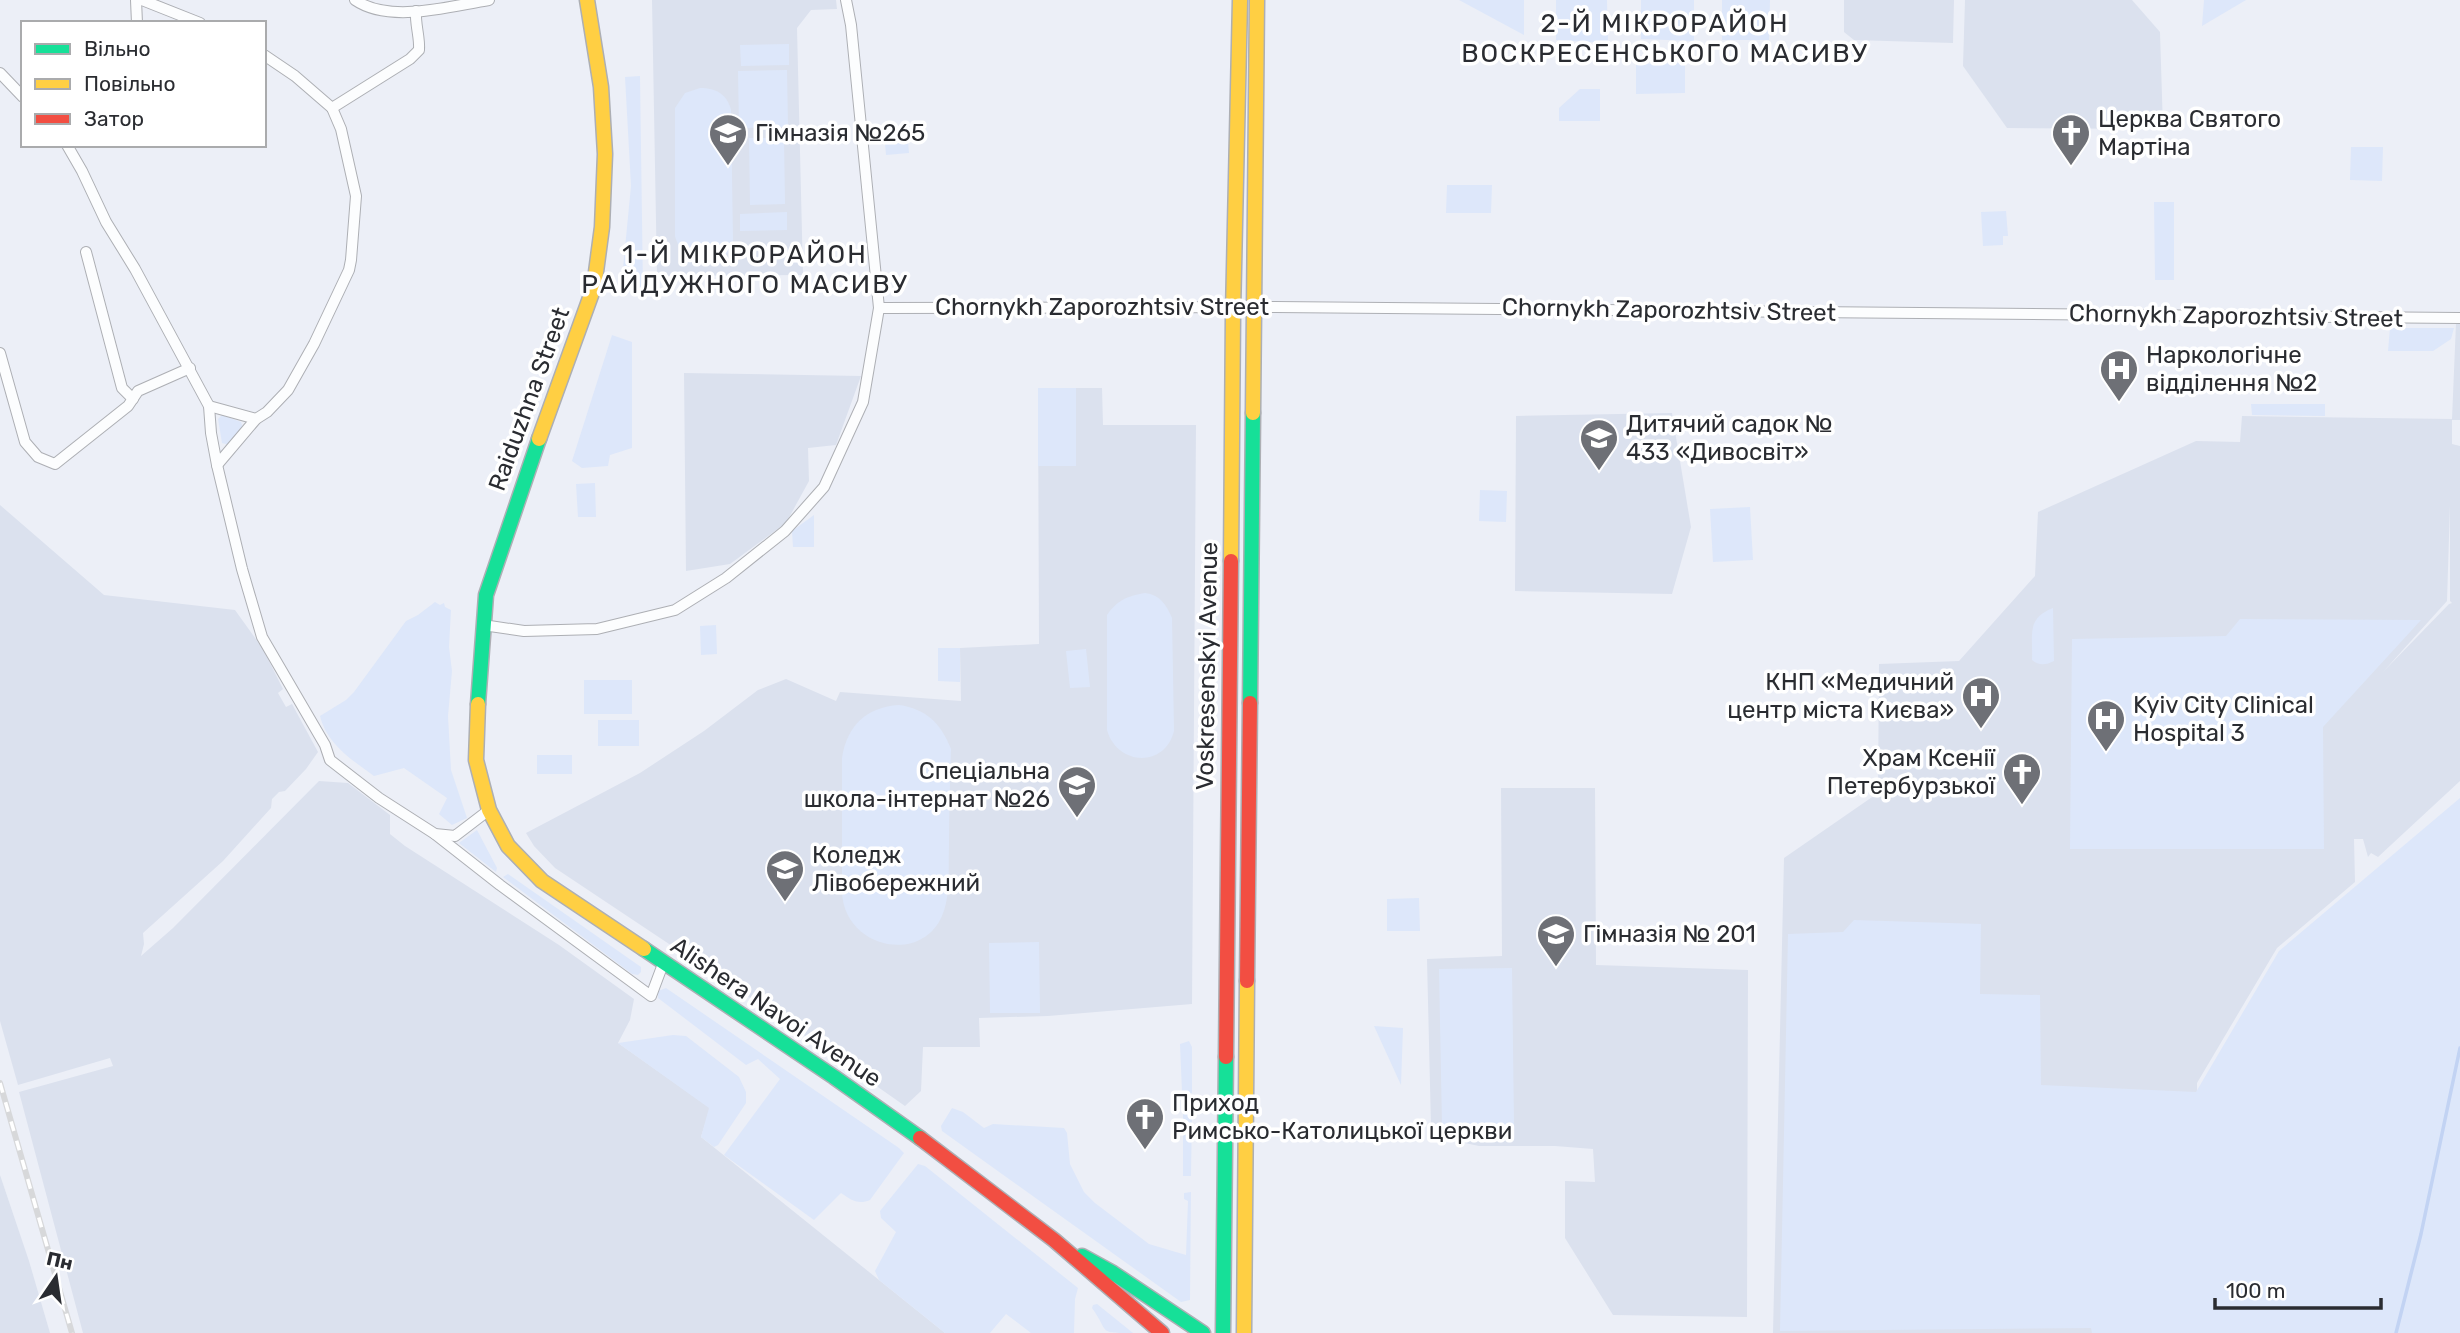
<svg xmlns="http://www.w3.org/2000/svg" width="2460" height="1333" viewBox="0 0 2460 1333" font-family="Rubik,sans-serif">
	<rect width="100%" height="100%" fill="#eceff7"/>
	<g fill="#dbe1ee" fill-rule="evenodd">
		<polygon points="652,0 836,0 837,9 811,10 797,28 803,275 657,276"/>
		<polygon points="1844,0 1954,0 1953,43 1854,40 1844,32"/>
		<polygon points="1965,0 2132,0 2160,32 2163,129 2007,128 1963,66"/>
		<path d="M2456 323H2460V420H2452V444L2460 446V781L2378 857 2371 853 2368 857 2363 839H2354L2355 882 2277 948 2197 1083 2199 1333H1773L1784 858 1878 793 1879 664 1959 661 2035 576 2038 512 2196 441 2240 442 2242 416 2452 419ZM2450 505V601L2452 603 2449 604 2383 672 2447 601Z"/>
		<polygon points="684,373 861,376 836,445 808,448 809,481 786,523 730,564 686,571"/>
		<polygon points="1038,388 1102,388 1103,425 1196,425 1192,1004 1048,1016 979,1018 980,1047 923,1047 921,1091 905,1106 768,1010 555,868 534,846 526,833 640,773 704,731 758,690 786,679 836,701 840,692 961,701 960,648 1039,644"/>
		<polygon points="1672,413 1691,527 1672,594 1515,591 1516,416"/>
		<polygon points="0,505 104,595 235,610 263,649 283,689 278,693 286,707 292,704 318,752 306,769 285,791 279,792 272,799 271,808 223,861 143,933 144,944 141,956 173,928 319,781 348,783 390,815 390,834 405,846 559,945 634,999 630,1020 618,1043 710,1108 701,1137 945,1333 83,1333 19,1092 113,1066 110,1058 18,1085 0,1021"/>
		<polygon points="1501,788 1595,788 1596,965 1748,970 1747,1317 1613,1315 1565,1238 1565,1181 1595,1182 1593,1149 1555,1146 1479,1146 1460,1142 1431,1127 1427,959 1502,956"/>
		<polygon points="0,1175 29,1261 50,1333 0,1333"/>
	</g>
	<g fill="#dde7fa">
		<polygon points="1459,0 1524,0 1524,35"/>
		<polygon points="1556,0 1607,0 1608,43 1556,40"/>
		<polygon points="1641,0 1694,0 1694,41 1641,39"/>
		<polygon points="1722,0 1770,0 1769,40 1722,40"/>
		<polygon points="2204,0 2246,0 2202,26"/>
		<polygon points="789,44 789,65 741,66 740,45"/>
		<polygon points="1685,63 1685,93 1636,94 1636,64"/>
		<polygon points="787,70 788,127 739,128 738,71"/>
		<polygon points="640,76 643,290 621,289 631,186 625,77"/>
		<path d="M700 88C716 88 727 94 731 110L733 242C723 274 683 268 675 236V108L685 93Z"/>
		<polygon points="1580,89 1600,89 1600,121 1559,121 1559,108"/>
		<polygon points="907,129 909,153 886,155 884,131"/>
		<polygon points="749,138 784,138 785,204 750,205"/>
		<polygon points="2351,147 2383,147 2382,181 2350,180"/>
		<polygon points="1447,185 1492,185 1491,213 1446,213"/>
		<polygon points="2154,202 2174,202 2174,280 2155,280"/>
		<polygon points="2006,211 2008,236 2003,236 2003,245 1983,246 1981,212"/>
		<polygon points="787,212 787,230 740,231 740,214"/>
		<polygon points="2390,328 2454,328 2451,339 2433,351 2388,351"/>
		<polygon points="612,335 632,342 632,448 610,455 608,466 582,468 572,461"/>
		<polygon points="1076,388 1076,466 1038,466 1038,388"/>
		<polygon points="2251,404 2325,404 2325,416 2252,415"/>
		<polygon points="222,415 241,422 243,428 229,445 222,443 218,419"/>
		<polygon points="595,483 596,517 578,517 576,484"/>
		<polygon points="1480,490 1507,491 1506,522 1479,521"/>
		<polygon points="1750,507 1753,560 1713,562 1710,509"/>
		<polygon points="814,515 814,547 793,547 792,531"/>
		<path d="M1145 593C1160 595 1166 604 1172 618L1174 731C1165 768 1117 766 1107 730V615C1117 600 1128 596 1145 593Z"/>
		<path d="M435 602 440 605 444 603 445 607 451 610 449 647 452 671 448 716 451 770 467 818 452 825 439 814 447 798 404 768 374 776C352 760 327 744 320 716L346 700 354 692 406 621 418 615Z"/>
		<path d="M2053 608 2054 661C2046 665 2039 666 2032 660 2033 634 2026 619 2053 608Z"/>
		<polygon points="2240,619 2421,620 2323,727 2324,849 2070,849 2072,639 2226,636"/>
		<polygon points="716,625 717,654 701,655 700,626"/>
		<polygon points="938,648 960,648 960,682 938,681"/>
		<polygon points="1086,649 1090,687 1070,688 1066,651"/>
		<rect x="584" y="680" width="48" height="34"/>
		<path d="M899 705C926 709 941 723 951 749 950 781 949 814 949 846 948 869 951 895 942 916 921 965 844 948 842 892V758C847 726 866 707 899 705Z"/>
		<rect x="598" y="720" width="41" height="26"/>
		<rect x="537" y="755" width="35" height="19"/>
		<polygon points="2460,798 2460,1333 2092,1333 2091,1328 1780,1331 1788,934 1843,932 1854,920 1981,924 1980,994 2040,995 2041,1085 2196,1092 2279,951"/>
		<polygon points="477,830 497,868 496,872 459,843"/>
		<polygon points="508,874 641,967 641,972 638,975 632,974 503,877"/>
		<polygon points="1419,898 1420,931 1387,931 1387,899"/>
		<polygon points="1039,942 1040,1013 990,1013 989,943"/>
		<polygon points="1512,968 1514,1125 1442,1126 1439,969"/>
		<path d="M666 988 899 1148 904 1153 870 1200C858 1205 851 1200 841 1193L814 1220 724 1155 780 1079 758 1059 746 1065 658 998V991Z"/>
		<polygon points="1374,1026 1403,1028 1401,1085"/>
		<polygon points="673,1035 686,1036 739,1077 746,1092 746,1103 718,1145 714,1147 701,1137 709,1108 618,1043"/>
		<polygon points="1189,1041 1192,1047 1192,1093 1182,1092 1180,1044"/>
		<polygon points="952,1108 963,1112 984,1128 993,1124 1064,1128 1067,1133 1070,1164 1084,1192 1095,1203 1149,1244 1186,1255 1188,1201 1184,1199 1184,1193 1191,1192 1190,1300 1181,1302 942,1131 941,1126"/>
		<polygon points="1183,1111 1192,1111 1191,1176 1183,1176"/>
		<polygon points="918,1164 925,1166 1078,1288 1075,1299 1074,1333 1031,1333 1006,1314 990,1333 945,1333 879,1280 875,1271 896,1232 881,1218 880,1211"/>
		<path d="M1097 1304 1133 1333C1097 1333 1110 1333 1092 1308L1093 1305Z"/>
	</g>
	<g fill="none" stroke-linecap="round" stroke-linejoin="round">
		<polyline stroke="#c2d3f3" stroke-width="3.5" points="2396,1333 2421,1234 2460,1048"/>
		<defs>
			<g id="street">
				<polyline points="136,0 137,23"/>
				<polyline points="142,0 200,23"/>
				<path d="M355 0C390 24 450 6 489 0"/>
				<polyline points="0,73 23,97"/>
				<path d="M332 108 410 59 419 50C420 37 415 25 416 11"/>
				<polyline points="67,145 82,171 106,222 135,269 209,406 211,433 217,465 242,569 262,637 325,745 330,760 379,798 435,834 455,836 489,810"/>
				<polyline points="86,252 122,388 133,399"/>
				<polyline points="879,308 1275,307 2460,318"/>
				<polyline points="0,353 25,442 38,457 55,464 128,406 138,391 190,368"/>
				<polyline points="209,406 256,419"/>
				<polyline points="217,465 256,419 267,412 288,390 314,344 349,270 351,260 356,196 341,129 332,108 295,76 264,55"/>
				<polyline points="483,625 524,631 597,629 675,610 726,578 785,531 824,487 863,402 879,308 851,25 846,0"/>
				<polyline points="435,834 500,885 651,996 663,964"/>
			</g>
			<g id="fast">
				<polyline points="1250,703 1253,413"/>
				<polyline points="478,704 486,595 539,439"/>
				<polyline points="644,949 834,1077 920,1138"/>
				<polyline points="1082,1256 1113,1273 1203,1333"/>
				<polyline points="1223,1333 1226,1057"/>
			</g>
			<g id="slow">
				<polyline points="1253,413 1257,0"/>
				<polyline points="539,439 594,287 602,227 605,154 601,87 587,0"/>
				<polyline points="1231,561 1233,313 1240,0"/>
				<polyline points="478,704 476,760 489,810 508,846 542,881 644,949"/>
				<polyline points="1244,1333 1247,981"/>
			</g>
			<g id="jam">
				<polyline points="1247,981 1250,703"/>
				<polyline points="1226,1057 1231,561"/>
				<polyline points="920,1138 1054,1240 1162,1333"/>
			</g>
		</defs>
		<use href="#street" stroke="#adafb4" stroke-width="12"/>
		<use href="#fast" stroke="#adafb4" stroke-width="17"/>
		<use href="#slow" stroke="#adafb4" stroke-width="17"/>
		<use href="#jam" stroke="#adafb4" stroke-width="17"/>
		<use href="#street" stroke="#fcfdfe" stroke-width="10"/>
		<use href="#fast" stroke="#16e098" stroke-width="14"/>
		<use href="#slow" stroke="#ffcf43" stroke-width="14"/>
		<use href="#jam" stroke="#f24e42" stroke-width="14"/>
		<defs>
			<polyline id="rail" points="0,1083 72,1333"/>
		</defs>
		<use href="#rail" stroke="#d7d8da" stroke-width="6"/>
		<use href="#rail" stroke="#fff" stroke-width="3.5" stroke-dasharray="10" stroke-linecap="butt"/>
	</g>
	<defs>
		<symbol id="school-pin" viewBox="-11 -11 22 30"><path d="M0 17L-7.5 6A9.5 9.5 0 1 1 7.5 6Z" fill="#6e7076" stroke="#fff"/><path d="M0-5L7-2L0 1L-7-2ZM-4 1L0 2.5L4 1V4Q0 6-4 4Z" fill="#fff"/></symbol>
		<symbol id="church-pin" viewBox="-11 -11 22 30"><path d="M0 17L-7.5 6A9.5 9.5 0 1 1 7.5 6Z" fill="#6e7076" stroke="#fff"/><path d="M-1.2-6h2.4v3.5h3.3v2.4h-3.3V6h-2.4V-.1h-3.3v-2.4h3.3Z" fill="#fff"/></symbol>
		<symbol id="hospital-pin" viewBox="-11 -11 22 30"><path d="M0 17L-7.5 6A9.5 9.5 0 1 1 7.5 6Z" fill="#6e7076" stroke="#fff"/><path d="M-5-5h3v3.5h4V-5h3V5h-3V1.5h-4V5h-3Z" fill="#fff"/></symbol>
		<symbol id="university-pin" viewBox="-11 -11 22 30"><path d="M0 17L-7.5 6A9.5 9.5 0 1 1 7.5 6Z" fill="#6e7076" stroke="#fff"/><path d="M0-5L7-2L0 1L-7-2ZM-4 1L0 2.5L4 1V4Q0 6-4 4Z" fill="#fff"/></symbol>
	</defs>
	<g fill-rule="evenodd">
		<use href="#school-pin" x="706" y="111" width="44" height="60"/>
		<use href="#church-pin" x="2049" y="111" width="44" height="60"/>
		<use href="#hospital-pin" x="2097" y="347" width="44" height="60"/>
		<use href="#school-pin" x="1577" y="416" width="44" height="60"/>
		<use href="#hospital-pin" x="1959" y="674" width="44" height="60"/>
		<use href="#hospital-pin" x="2084" y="697" width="44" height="60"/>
		<use href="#church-pin" x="2000" y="750" width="44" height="60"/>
		<use href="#school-pin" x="1055" y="763" width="44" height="60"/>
		<use href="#university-pin" x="763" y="847" width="44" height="60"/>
		<use href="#school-pin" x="1534" y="912" width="44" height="60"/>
		<use href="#church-pin" x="1123" y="1095" width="44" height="60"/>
	</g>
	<g text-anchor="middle" stroke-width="7" stroke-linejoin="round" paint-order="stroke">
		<g font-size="24" fill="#2a2c31" stroke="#fff" text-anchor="start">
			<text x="2098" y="127">Церква Святого<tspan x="2098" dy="28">Мартіна</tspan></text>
			<text x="755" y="141">Гімназія №265</text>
			<text x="2146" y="363">Наркологічне<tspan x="2146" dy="28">відділення №2</tspan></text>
			<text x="1626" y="432">Дитячий садок №<tspan x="1626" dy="28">433 «Дивосвіт»</tspan></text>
			<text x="1954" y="690" text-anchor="end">КНП «Медичний<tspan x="1954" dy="28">центр міста Києва»</tspan></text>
			<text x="2133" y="713">Kyiv City Clinical<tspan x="2133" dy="28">Hospital 3</tspan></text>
			<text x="1995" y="766" text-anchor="end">Храм Ксенії<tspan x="1995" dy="28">Петербурзької</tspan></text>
			<text x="1050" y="779" text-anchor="end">Спеціальна<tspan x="1050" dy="28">школа-інтернат №26</tspan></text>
			<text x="812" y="863">Коледж<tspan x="812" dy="28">Лівобережний</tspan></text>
			<text x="1583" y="942">Гімназія № 201</text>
			<text x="1172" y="1111">Приход<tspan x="1172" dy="28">Римсько-Католицької церкви</tspan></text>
		</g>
		<g font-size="24" fill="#2a2c31" stroke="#fff">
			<text x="1102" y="315">Chornykh Zaporozhtsiv Street</text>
			<text transform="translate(1669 310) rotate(1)" y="8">Chornykh Zaporozhtsiv Street</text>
			<text transform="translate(2236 316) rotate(1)" y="8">Chornykh Zaporozhtsiv Street</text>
			<text transform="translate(529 399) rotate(-70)" y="8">Raiduzhna Street</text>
			<text transform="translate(1207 666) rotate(-89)" y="8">Voskresenskyi Avenue</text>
			<text transform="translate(776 1012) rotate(34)" y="8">Alishera Navoi Avenue</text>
		</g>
		<g font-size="26" letter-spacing="2" fill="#2a2c31" stroke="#fff">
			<text x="1665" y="32">2-Й МІКРОРАЙОН<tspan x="1665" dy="30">ВОСКРЕСЕНСЬКОГО МАСИВУ</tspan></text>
			<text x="745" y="263">1-Й МІКРОРАЙОН<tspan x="745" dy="30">РАЙДУЖНОГО МАСИВУ</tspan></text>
		</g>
	</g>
	<rect x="21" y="21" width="245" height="126" fill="#ffffff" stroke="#aaabad" stroke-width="2"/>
	<rect x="35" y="44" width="35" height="10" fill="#16e098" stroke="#aaabad" stroke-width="2"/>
	<text x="84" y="56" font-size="21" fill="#2a2c31">Вільно</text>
	<rect x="35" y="79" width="35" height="10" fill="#ffcf43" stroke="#aaabad" stroke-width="2"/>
	<text x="84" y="91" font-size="21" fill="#2a2c31">Повільно</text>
	<rect x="35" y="114" width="35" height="10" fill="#f24e42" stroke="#aaabad" stroke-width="2"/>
	<text x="84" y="126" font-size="21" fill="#2a2c31">Затор</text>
	<g transform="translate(56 1277) rotate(13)" stroke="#ffffff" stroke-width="5" paint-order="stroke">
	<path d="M0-5L12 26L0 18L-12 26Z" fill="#2a2c31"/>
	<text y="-10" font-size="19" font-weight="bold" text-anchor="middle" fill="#2a2c31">Пн</text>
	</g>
	<path d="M2215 1298v10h166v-10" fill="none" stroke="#2a2c31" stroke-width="3.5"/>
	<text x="2226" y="1298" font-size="21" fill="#2a2c31" stroke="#ffffff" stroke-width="5" paint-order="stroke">100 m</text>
</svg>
